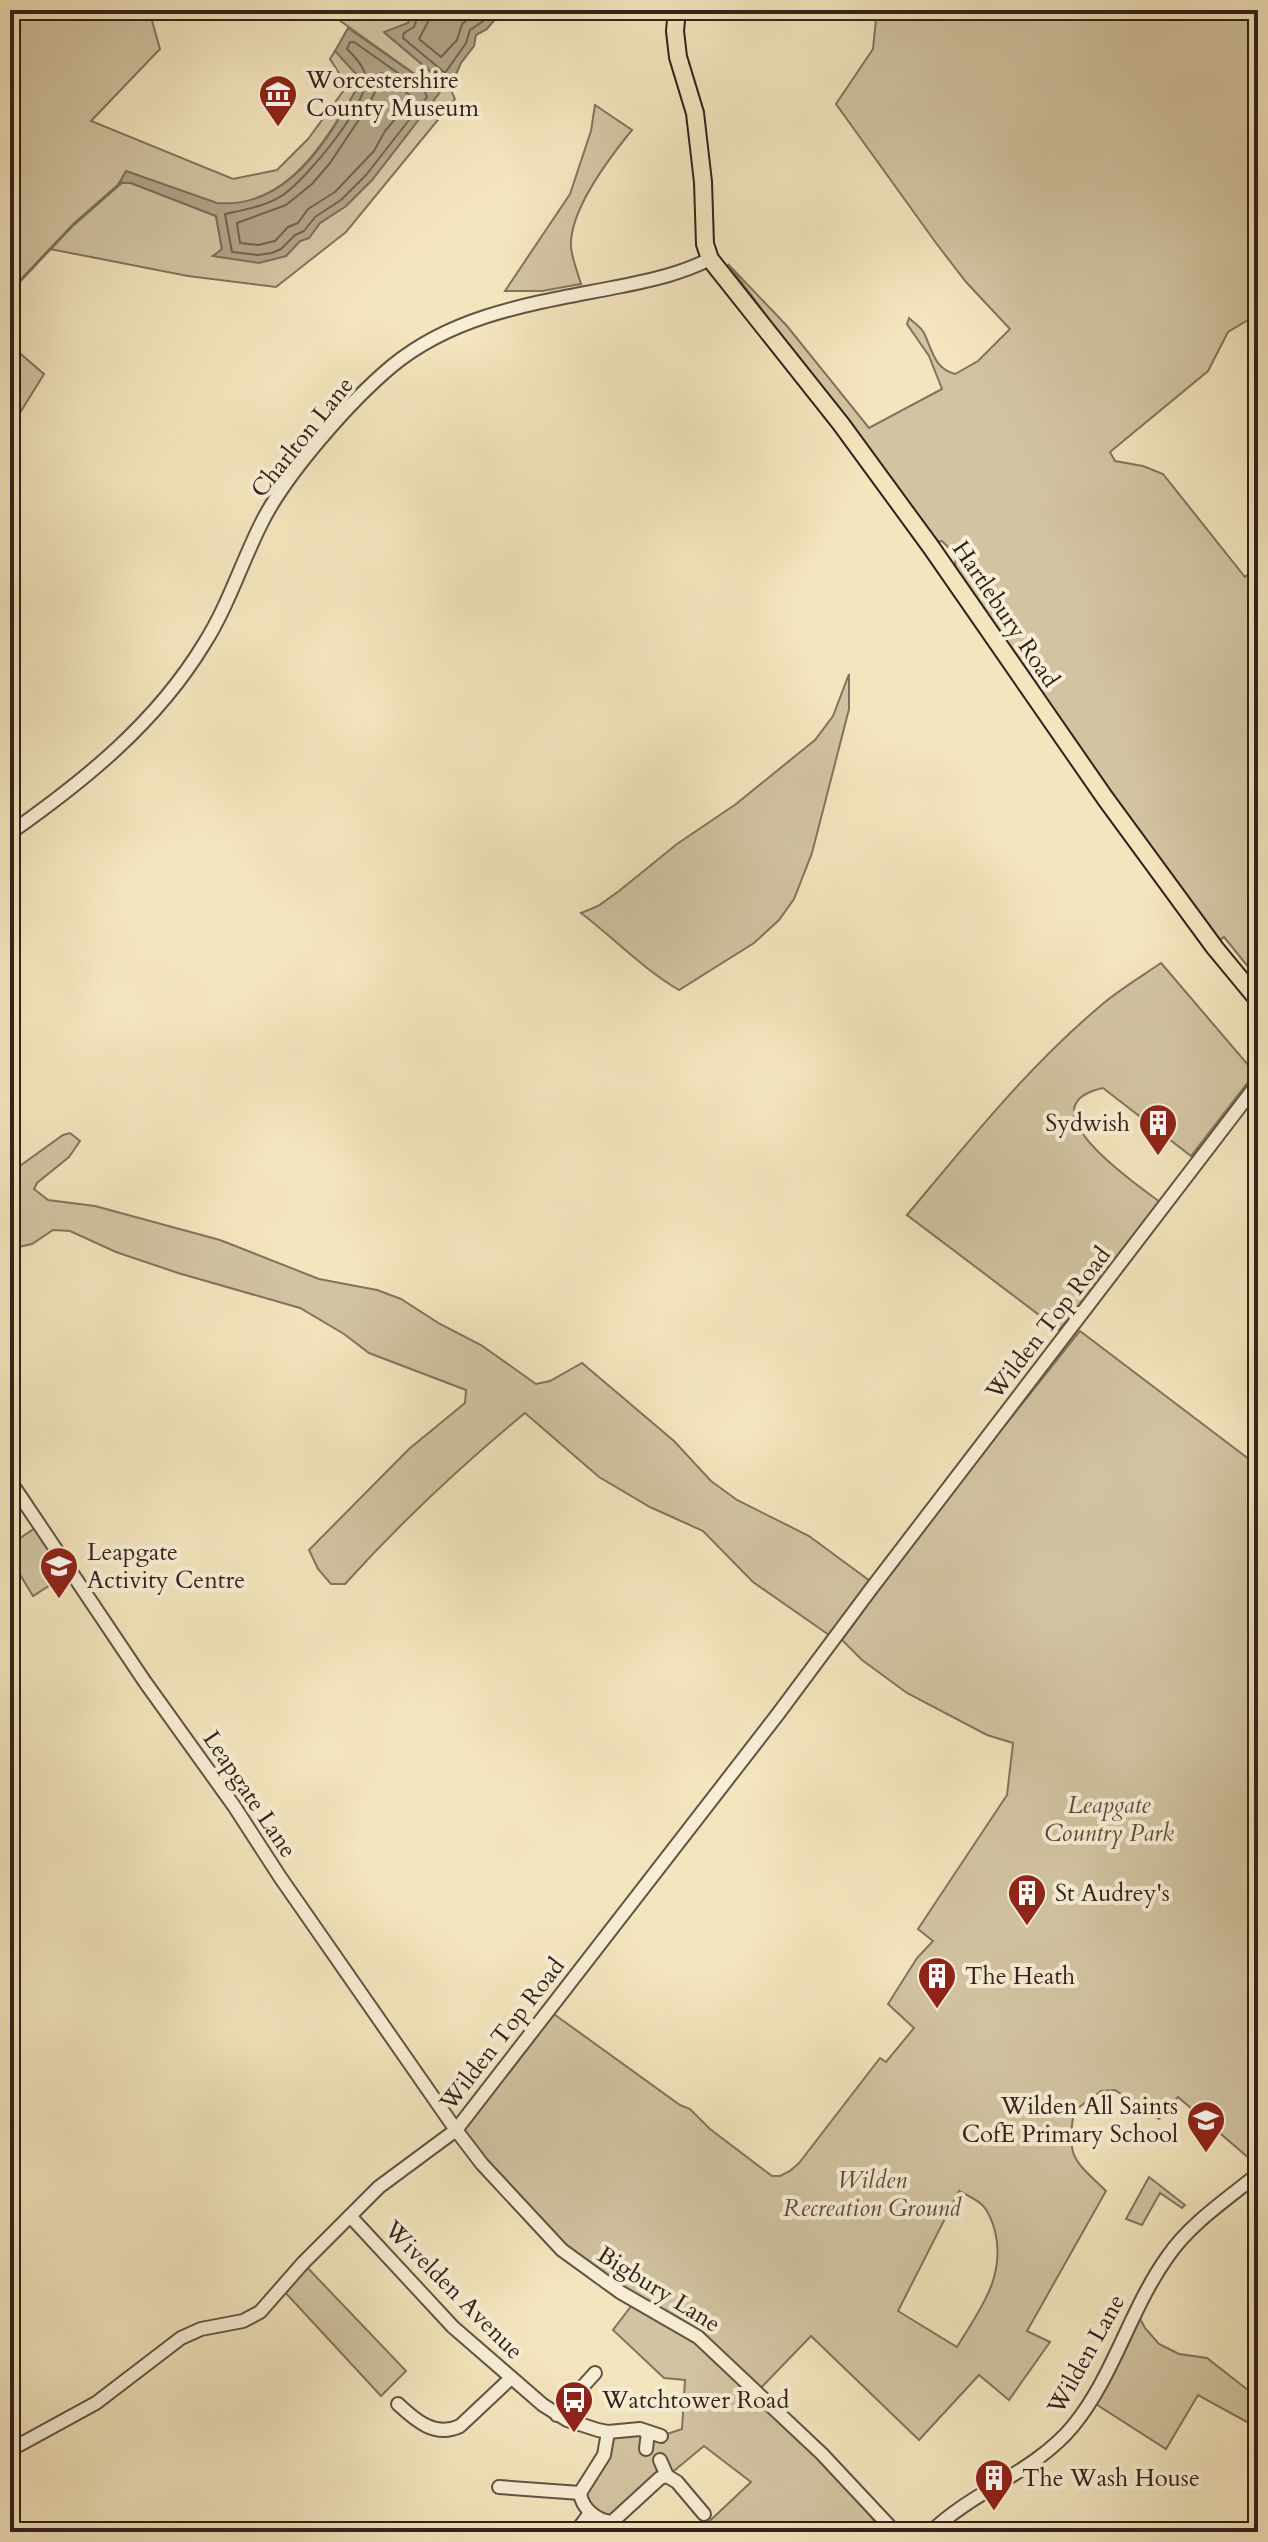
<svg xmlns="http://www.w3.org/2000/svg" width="1268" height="2542" viewBox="0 0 1268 2542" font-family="Cardo,serif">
	<rect width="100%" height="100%" fill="#f3e5be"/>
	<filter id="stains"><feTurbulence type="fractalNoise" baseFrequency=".0025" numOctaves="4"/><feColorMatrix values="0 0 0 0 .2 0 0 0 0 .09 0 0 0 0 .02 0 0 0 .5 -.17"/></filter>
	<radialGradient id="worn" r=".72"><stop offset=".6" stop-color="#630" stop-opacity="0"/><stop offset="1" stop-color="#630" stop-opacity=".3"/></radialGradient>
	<g fill="#d2c4a2" stroke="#82735f" stroke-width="2" fill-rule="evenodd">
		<path d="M10 10H149L160 49 91 121 233 179 277 170 308 139 347 86 330 59 335 51C345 58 357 67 358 79 359 91 348 104 342 113 314 159 276 208 217 204L127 172 120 183H131L216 216 222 250 214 255 286 256 300 241 309 238 320 223 346 206 372 180 440 92 325 10H414L408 23 385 33 450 88 455 99 346 232 276 287 188 276 50 249 19 282 15 349 44 374 10 429Z"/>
		<path d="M877 10H1258V314L1228 332 1208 371 1110 452 1115 461 1143 466 1163 474 1245 577 1258 565V979L1224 937 1220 940 1102 781 960 578 955 567 956 555 942 541 935 542 728 264 787 326 869 428 942 389 929 356 907 324 909 318C914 323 921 327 924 333 932 349 934 369 955 374L978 361 1010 329 966 282 936 243 836 104 873 49Z"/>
		<path d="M595 105 632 130C610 157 569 211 571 247 572 259 578 273 581 284L542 291H505L570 194 591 131Z"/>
		<path d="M849 674V709L812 853 794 899 779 920 754 943 679 990C643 969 614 938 581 913L598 906 619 891 677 844 736 804 815 740 833 716Z"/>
		<path d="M1161 963 1255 1073 1191 1156 1103 1088C1021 1106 1136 1184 1160 1202L1059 1330 907 1215C969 1141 1030 1064 1105 1002 1122 988 1142 976 1161 963Z"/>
		<path d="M70 1133 80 1141 69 1157 37 1183 34 1189 48 1200 95 1206 220 1240 319 1279 377 1290 401 1299 440 1324 481 1345 536 1384 550 1381 582 1363 674 1441 711 1481 737 1500 809 1536 870 1581 829 1635 753 1582 703 1531 650 1507 599 1477 525 1413C458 1468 403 1520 345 1584H331L318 1569 309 1550 409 1449 465 1403 466 1390 369 1353 344 1334 300 1308 178 1273 116 1252 70 1231 53 1230 32 1244 19 1247 10 1241V1173L63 1135Z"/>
		<path d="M1080 1331 1258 1466V2166L1178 2097 1159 2119 1115 2090 1101 2091 1074 2111C1066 2158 1074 2160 1106 2191L1027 2331 1050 2342 1009 2400 979 2375 919 2440 811 2336 756 2393 868 2503 864 2508 883 2532H698L751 2482 704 2446 612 2522 581 2500 608 2432 661 2436 682 2429 685 2380 664 2378 613 2330 635 2301 583 2268 456 2130 551 2012 680 2105 690 2109 710 2129 772 2176H780L790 2171 799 2163 880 2058 886 2062 914 2028 888 2004 917 1958 933 1941 918 1929 1007 1795 1013 1743 987 1735 907 1693 862 1660 842 1640 877 1592 880 1582ZM959 2191C982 2202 988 2206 995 2231 1006 2277 980 2309 957 2347L898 2311Z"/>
		<polygon points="35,1528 66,1575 33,1596 10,1558 10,1545"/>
		<polygon points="1149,2177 1185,2205 1182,2208 1160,2193 1142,2225 1126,2219"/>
		<polygon points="303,2263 406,2371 381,2396 282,2289"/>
		<polygon points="1136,2311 1145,2328 1159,2344 1179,2354 1207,2358 1253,2394 1258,2408 1258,2428 1198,2395 1166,2449 1091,2401"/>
	</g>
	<g fill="#b1a387" stroke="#7e6f5c" stroke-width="2">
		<polygon points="414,10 503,10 487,29 476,35 474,46 461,63 450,88 384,32 408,23"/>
		<path d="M348 28 440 92 372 180 346 206 320 223 309 238 300 241 286 256 259 263 213 256 222 249 216 216 131 183H119L126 171 217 203C287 209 329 140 358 86L357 75 335 51Z"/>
	</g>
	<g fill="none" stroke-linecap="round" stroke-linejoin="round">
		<g stroke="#726252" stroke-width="2">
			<polyline points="420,10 414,27 404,33 403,38 445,73 466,43 470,30 482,22 492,10"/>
			<polyline points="431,10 429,20 419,39 441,57 457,40 462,24 479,10"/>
			<path d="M350 42H354L425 92 427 97 366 175 341 200 315 217 304 231 295 235 281 249 272 253 258 255 232 252 225 214C243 210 267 206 283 195 306 179 372 102 365 74 363 65 354 56 347 49Z"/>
			<polygon points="382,73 413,98 385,131 374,151 335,192 308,209 298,223 288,227 275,241 258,245 240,243 237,223 286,205 312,184 330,163 366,109 375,92 376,75"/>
		</g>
		<g stroke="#7e6f5c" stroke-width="3">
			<polyline points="418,81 427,68"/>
			<polyline points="10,393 13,388 19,282 73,225 122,182"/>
		</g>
		<defs>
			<g id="minor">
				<path d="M10 833C84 781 156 723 204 644 228 606 241 564 261 524 285 475 350 401 392 366 455 314 535 303 612 288 646 281 679 275 710 259"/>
				<polyline points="10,1481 145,1682 234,1806 280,1877 456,2130 482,2164 562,2250 620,2292 698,2337 822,2454 895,2532"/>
				<polyline points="350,2216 453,2327 543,2405 567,2420 598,2430 608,2432 640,2429 661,2436"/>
				<path d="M398 2404C415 2420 435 2438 460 2426L511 2378"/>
				<polyline points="557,2415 595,2373"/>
				<path d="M608 2432 604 2455 580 2493C582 2508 596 2521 612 2522L660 2478 667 2476 677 2482 704 2514"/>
				<polyline points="646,2449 648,2432"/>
				<polyline points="10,2450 96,2403 181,2338 201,2329 243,2321 260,2312 303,2263 379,2187 456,2130 778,1714 871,1589 1258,1083"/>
				<polyline points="660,2460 667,2476"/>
				<polyline points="499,2487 580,2493"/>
				<polyline points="576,2532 590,2513"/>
				<path d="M931 2532C973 2491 1035 2472 1073 2426 1114 2376 1130 2309 1168 2256 1191 2223 1226 2200 1258 2174"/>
			</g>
			<polyline id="major" points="677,10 675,31 678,57 695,113 703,182 705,244 710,259 841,424 931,547 1105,798 1215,948 1258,1000"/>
		</defs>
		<use href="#minor" stroke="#625344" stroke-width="16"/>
		<use href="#major" stroke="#32221c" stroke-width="20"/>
		<use href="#minor" stroke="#f7eed5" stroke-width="12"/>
		<use href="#major" stroke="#f3e5be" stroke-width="16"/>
	</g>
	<defs>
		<symbol id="museum-pin" viewBox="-11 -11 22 30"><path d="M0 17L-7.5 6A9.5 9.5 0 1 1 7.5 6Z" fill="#8f2418" stroke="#f7eed5"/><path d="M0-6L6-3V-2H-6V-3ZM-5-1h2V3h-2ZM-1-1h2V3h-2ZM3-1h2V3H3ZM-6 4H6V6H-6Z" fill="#fff"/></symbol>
		<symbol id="building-pin" viewBox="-11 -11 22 30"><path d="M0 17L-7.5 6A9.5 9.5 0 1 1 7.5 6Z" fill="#8f2418" stroke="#f7eed5"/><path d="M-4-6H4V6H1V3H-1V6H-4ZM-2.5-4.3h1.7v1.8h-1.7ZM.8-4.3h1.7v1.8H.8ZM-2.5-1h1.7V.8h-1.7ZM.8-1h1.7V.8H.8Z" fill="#fff"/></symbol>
		<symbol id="school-pin" viewBox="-11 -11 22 30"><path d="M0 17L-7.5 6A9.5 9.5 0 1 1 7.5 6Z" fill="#8f2418" stroke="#f7eed5"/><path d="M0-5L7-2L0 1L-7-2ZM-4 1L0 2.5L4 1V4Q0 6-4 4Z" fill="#fff"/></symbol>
		<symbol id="bus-pin" viewBox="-11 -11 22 30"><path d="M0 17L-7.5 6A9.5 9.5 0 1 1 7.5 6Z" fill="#8f2418" stroke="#f7eed5"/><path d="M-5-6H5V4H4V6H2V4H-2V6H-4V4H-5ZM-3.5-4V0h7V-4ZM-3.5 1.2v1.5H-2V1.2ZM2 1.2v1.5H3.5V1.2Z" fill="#fff"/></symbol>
	</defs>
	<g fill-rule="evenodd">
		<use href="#museum-pin" x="256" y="72" width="44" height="60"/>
		<use href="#building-pin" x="1136" y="1101" width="44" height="60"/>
		<use href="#school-pin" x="37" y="1544" width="44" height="60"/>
		<use href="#building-pin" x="1005" y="1871" width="44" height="60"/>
		<use href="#building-pin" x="915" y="1954" width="44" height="60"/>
		<use href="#school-pin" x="1184" y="2098" width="44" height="60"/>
		<use href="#bus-pin" x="552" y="2378" width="44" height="60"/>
		<use href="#building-pin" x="972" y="2456" width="44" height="60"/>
	</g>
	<g text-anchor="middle" stroke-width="8" stroke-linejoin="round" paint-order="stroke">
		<g font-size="24" fill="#32221c" stroke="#f7eed5" text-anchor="start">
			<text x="306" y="88">Worcestershire<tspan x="306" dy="28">County Museum</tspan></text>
			<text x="1130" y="1131" text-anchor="end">Sydwish</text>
			<text x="87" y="1560">Leapgate<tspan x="87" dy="28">Activity Centre</tspan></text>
			<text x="1055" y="1901">St Audrey's</text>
			<text x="965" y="1984">The Heath</text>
			<text x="1178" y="2114" text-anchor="end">Wilden All Saints<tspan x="1178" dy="28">CofE Primary School</tspan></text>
			<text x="602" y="2408">Watchtower Road</text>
			<text x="1022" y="2486">The Wash House</text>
		</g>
		<g font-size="24" fill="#32221c" stroke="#f7eed5">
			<text transform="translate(302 437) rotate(-51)" y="8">Charlton Lane</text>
			<text transform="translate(1006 614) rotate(56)" y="8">Hartlebury Road</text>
			<text transform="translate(1048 1323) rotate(-52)" y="8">Wilden Top Road</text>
			<text transform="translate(250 1794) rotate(56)" y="8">Leapgate Lane</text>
			<text transform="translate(502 2034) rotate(-52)" y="8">Wilden Top Road</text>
			<text transform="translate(659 2289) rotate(32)" y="8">Bigbury Lane</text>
			<text transform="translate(454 2290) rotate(45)" y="8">Wivelden Avenue</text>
			<text transform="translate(1086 2354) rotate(-61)" y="8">Wilden Lane</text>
		</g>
		<g font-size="24" font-style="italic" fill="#5a4a3e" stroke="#f7eed5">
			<text x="1109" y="1813">Leapgate<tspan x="1109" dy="28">Country Park</tspan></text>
			<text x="872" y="2188">Wilden<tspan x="872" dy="28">Recreation Ground</tspan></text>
		</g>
	</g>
	<rect width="1268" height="2542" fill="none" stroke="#f3e5be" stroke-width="40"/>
	<rect x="12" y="12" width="1244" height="2518" fill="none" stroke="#32221c" stroke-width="4"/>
	<rect x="20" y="20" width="1228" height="2502" fill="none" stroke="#32221c" stroke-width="2"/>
	<rect width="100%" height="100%" filter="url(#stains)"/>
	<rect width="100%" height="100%" fill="url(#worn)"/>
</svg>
